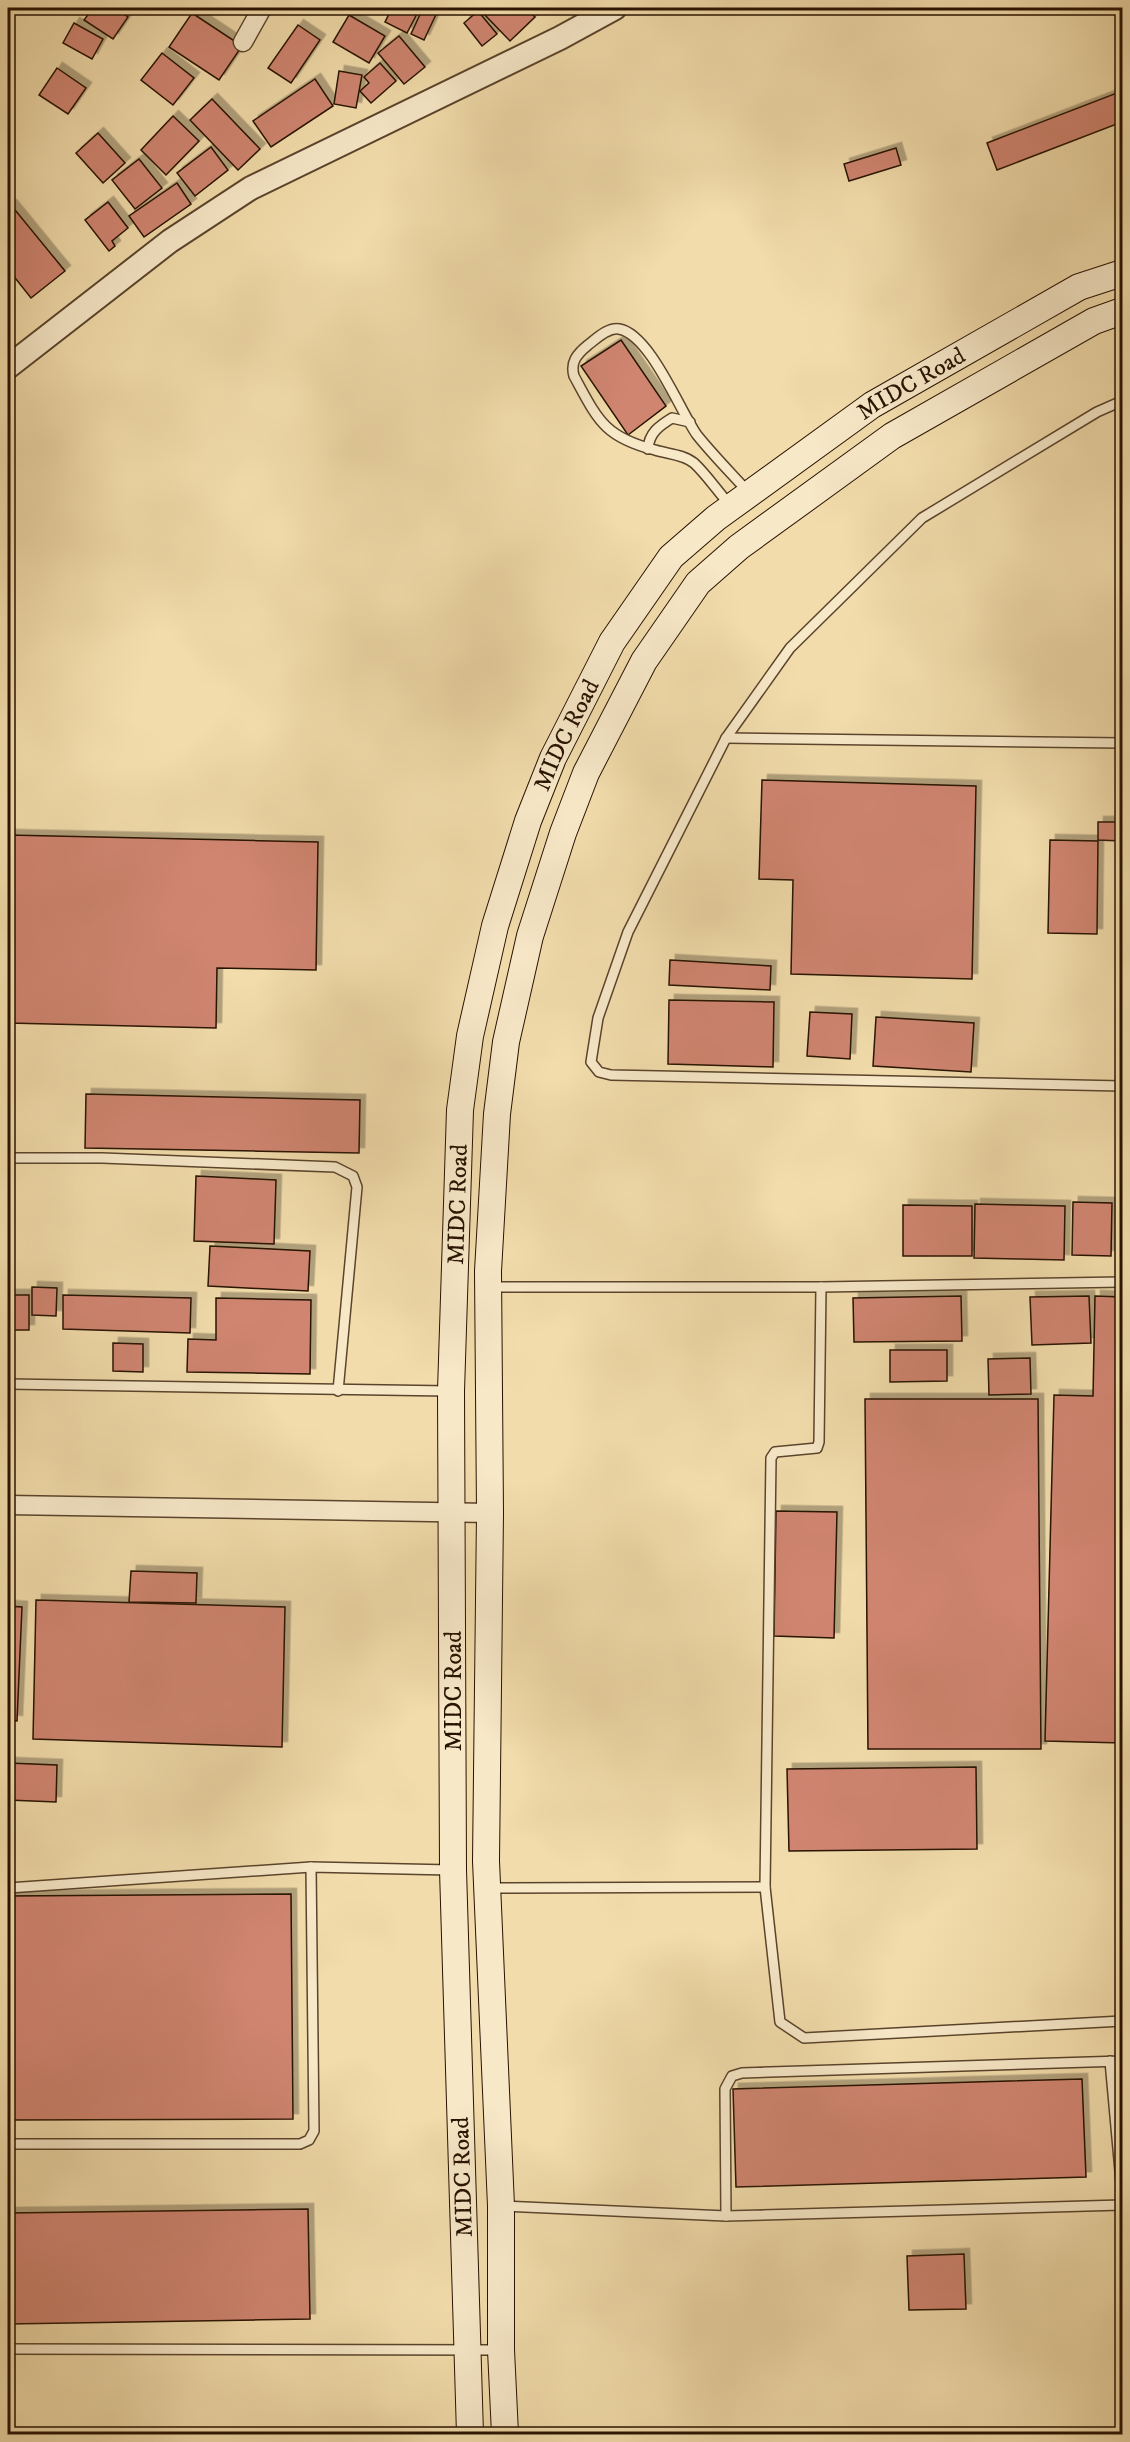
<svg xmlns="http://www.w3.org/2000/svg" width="1130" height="2442" viewBox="0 0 1130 2442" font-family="'IM FELL DW Pica',serif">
	<defs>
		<filter id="shadow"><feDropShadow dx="5.5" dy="-5.5" stdDeviation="0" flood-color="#0004"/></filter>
	</defs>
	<rect width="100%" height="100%" fill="#f2dcab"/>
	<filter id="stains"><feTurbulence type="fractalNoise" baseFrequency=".00333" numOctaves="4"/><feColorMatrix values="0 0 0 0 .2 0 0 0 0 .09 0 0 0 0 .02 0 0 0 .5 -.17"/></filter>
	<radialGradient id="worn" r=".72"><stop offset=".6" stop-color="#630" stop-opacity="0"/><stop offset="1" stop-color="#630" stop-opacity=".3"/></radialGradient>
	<g fill="#d08571" stroke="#281201" stroke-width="1.5" filter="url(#shadow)">
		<polygon points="93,8 115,8 128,17 113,39 84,20"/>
		<polygon points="392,8 420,8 407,33 385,22"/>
		<polygon points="423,8 439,8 424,40 411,34"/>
		<polygon points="486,8 526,8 535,17 510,41 482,12"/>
		<polygon points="478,11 497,34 482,46 464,23"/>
		<polygon points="192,13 242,46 219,80 169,47"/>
		<polygon points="349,15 385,36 369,63 333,42"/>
		<polygon points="74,23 103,39 92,59 63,43"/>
		<polygon points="298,25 320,40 291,83 268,68"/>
		<polygon points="399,36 425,67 404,84 378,53"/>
		<polygon points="162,53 194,78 173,105 141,80"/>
		<polygon points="380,63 396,81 371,103 360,91 369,83 364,77"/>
		<polygon points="57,68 86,88 68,114 39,95"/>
		<polygon points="339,71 362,75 356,108 334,104"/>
		<polygon points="315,79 333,106 271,147 253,121"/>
		<polygon points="1122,91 1122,122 997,170 987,143"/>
		<polygon points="212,99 260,149 238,170 190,120"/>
		<polygon points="173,116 199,141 166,175 141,150"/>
		<polygon points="98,133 125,163 103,183 76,153"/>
		<polygon points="211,147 228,170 195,196 177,173"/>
		<polygon points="896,148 901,165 849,181 844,164"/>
		<polygon points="139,159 162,188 135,209 112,180"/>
		<polygon points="177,183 191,204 144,237 129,216"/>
		<polygon points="108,202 128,228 112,241 115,246 109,251 85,220"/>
		<polygon points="8,205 11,205 65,271 31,298 8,269"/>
		<polygon points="621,340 666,406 628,435 581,366"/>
		<polygon points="762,780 976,786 972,979 791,974 793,880 759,879"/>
		<polygon points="1098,822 1122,822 1122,841 1098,840"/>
		<polygon points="8,835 318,842 316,970 217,968 216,1028 8,1023"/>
		<polygon points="1050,840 1098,841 1097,934 1048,933"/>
		<polygon points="670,960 771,966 770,990 669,985"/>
		<polygon points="669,1000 774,1002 773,1067 668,1064"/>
		<polygon points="810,1012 852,1014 850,1059 807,1056"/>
		<polygon points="876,1017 974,1023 971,1072 873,1066"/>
		<polygon points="86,1094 360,1100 359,1153 85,1148"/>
		<polygon points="196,1176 276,1180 274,1244 194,1241"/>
		<polygon points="1073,1202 1112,1203 1111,1256 1072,1255"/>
		<polygon points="975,1204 1065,1206 1064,1260 974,1258"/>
		<polygon points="903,1205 972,1206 972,1256 903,1256"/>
		<polygon points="210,1246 310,1251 308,1291 208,1286"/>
		<polygon points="32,1287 57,1288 56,1316 32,1315"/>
		<rect x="8" y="1295" width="21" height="35"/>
		<polygon points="63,1295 191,1298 190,1333 63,1329"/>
		<polygon points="961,1296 962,1341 854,1342 853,1298"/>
		<polygon points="1089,1296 1091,1343 1032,1345 1030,1297"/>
		<polygon points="1095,1296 1122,1297 1122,1743 1045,1741 1054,1395 1093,1396"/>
		<polygon points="216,1298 311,1300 310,1374 187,1372 188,1339 216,1340"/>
		<polygon points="113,1343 143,1344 143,1372 113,1371"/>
		<polygon points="890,1350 947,1350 947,1381 890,1382"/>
		<polygon points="1030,1358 1031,1394 989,1395 988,1359"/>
		<polygon points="865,1399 1038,1399 1041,1749 868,1749"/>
		<polygon points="776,1511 837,1512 834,1638 774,1636"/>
		<polygon points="131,1571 197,1573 196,1603 129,1602"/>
		<polygon points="36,1600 285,1607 282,1747 33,1739"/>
		<polygon points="8,1606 22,1607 17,1721 8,1720"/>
		<polygon points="8,1763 57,1765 56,1802 8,1800"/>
		<polygon points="976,1767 977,1849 789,1851 787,1769"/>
		<polygon points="291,1894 293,2119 8,2120 8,1896"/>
		<polygon points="1082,2079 1086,2177 736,2187 733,2089"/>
		<polygon points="308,2209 310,2319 8,2324 8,2213"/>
		<polygon points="964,2254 966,2309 909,2310 907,2256"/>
	</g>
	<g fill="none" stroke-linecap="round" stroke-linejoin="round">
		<defs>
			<g id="service">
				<polyline points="1122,401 1097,412 922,518 790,648 726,738 628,932 598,1018 591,1062 599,1072 611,1075 1122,1086"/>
				<path d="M648 449C649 433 659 426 672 418L690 422"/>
				<path d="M730 505C718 492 707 475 694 463 683 454 667 454 655 450 604 437 598 420 574 376 570 362 577 354 588 345 596 339 608 327 619 329 650 334 680 411 697 435 713 455 732 474 749 493"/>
				<polyline points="726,738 1122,743"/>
				<polyline points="8,1158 102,1158 335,1167 353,1176 357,1187 338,1391"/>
				<polyline points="490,1287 821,1287 1122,1282"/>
				<polyline points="821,1287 819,1442 817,1448 775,1452 771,1458 765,1887 780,2022 804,2038 1122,2021"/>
				<polyline points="8,1384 449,1391"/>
				<polyline points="8,1888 311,1867 451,1870"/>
				<polyline points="490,1888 765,1887"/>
				<polyline points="1110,2061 1122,2193"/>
				<polyline points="8,2144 300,2144 309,2140 314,2131 311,1867"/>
				<polyline points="503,2206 726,2216 1122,2205"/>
				<polyline points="726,2216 725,2089 732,2076 742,2073 1122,2061"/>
				<polyline points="8,2349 498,2350"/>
			</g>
			<g id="minor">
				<polyline points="243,42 262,8"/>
				<polyline points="8,1505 490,1513"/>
			</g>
			<polyline id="tertiary" points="8,367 170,241 251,188 560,38 615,8"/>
			<g id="secondary">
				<path id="s1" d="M470 2434 453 1870 451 1391 460 1110 470 1036 495 926 528 821 553 758 612 642 671 557 716 518 872 405 1079 287 1122 273"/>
				<polyline points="505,2434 501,2350 501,2206 486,1861 490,1513 488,1271 497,1114 506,1042 530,936 563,833 586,773 644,661 698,583 739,547 892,436 1094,321 1122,311"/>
			</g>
		</defs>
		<use href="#service" stroke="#5a442c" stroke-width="12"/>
		<use href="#minor" stroke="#5a442c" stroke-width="21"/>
		<use href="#tertiary" stroke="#5a442c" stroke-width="26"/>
		<use href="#secondary" stroke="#281201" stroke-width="28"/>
		<use href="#service" stroke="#f7e8c8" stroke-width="9"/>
		<use href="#minor" stroke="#f7e8c8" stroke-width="18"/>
		<use href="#tertiary" stroke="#f7e8c8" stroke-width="22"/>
		<use href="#secondary" stroke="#f7e8c8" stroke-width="26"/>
	</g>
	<g text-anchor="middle" stroke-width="4.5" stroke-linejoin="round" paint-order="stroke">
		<g font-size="24" fill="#281201" stroke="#f7e8c8">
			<text dy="8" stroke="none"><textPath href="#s1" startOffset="2220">MIDC Road</textPath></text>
			<text dy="8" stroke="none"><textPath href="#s1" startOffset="1716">MIDC Road</textPath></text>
			<text dy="8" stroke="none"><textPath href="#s1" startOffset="1230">MIDC Road</textPath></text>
			<text transform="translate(453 1691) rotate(-90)" y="8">MIDC Road</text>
			<text transform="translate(462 2177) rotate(-92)" y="8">MIDC Road</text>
		</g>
	</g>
	<rect width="1130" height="2442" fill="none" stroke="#f2dcab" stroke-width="30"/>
	<rect x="9" y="9" width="1112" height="2424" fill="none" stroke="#281201" stroke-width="3"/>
	<rect x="15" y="15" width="1100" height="2412" fill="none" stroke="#281201" stroke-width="1.5"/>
	<rect width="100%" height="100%" filter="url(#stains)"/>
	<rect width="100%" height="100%" fill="url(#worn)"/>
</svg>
